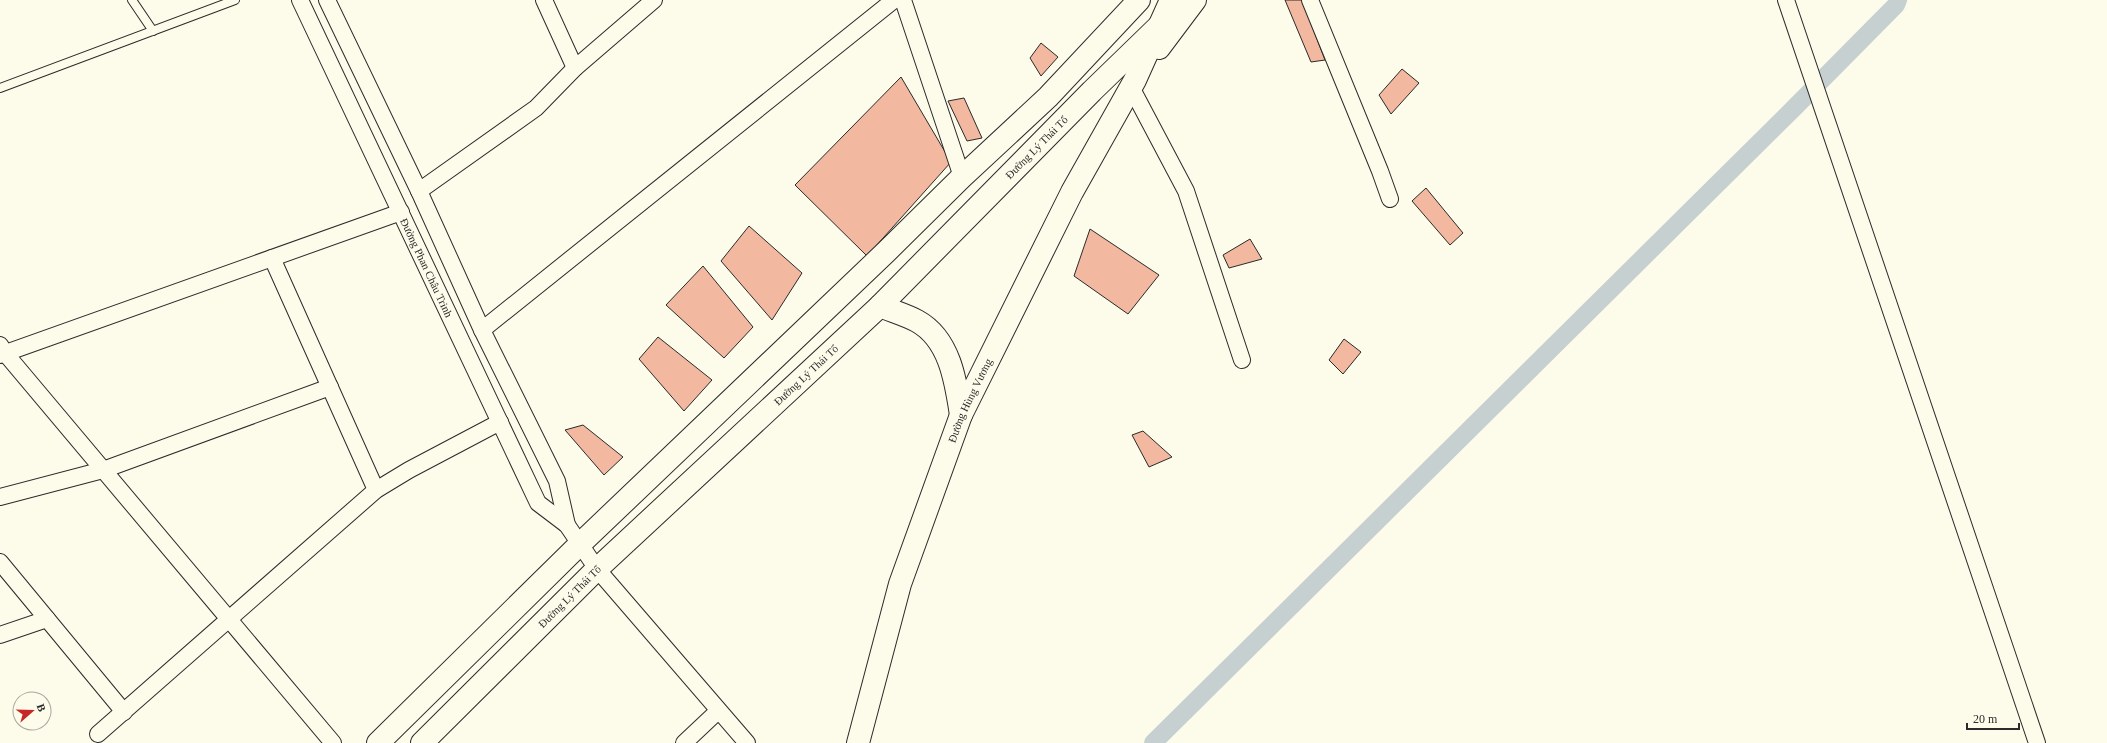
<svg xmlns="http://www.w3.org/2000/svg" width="2107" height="743" viewBox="0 0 2107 743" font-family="Georgia,serif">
	<rect width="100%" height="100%" fill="#fdfbea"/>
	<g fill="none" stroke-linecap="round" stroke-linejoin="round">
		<polyline stroke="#c7d0d0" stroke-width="18" points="1153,743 1795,107 1896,5 1898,0"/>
	</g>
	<g fill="#f2b8a0" stroke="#2b2b2b">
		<polygon points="1285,0 1302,0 1325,60 1311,62"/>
		<polygon points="1041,43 1058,57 1041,76 1030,58"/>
		<polygon points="1402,69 1419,83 1391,114 1379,95"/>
		<polygon points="901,77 951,162 867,256 795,185"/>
		<polygon points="964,98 982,138 967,141 948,101"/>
		<polygon points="1426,188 1463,233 1450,245 1412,201"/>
		<polygon points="749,226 802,273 772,320 721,261"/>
		<polygon points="1090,229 1159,275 1128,314 1074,276"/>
		<polygon points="1250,239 1262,259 1229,268 1223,255"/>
		<polygon points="703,266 753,327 724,358 666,305"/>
		<polygon points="658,337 712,380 684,411 639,359"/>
		<polygon points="1344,339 1361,352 1343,374 1329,360"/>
		<polygon points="583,425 623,457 604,475 565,430"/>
		<polygon points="1143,431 1172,457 1149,467 1132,435"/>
	</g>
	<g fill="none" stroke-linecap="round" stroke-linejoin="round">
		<defs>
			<g id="service">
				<polyline points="132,0 153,31"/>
				<polyline points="0,88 235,0"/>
			</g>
			<g id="minor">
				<path id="s1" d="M300 0 538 503 567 525 597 569 747 743"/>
				<polyline points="327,0 419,191 482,330 557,481 567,525"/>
				<polyline points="544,0 575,68"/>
				<polyline points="903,0 962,177"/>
				<polyline points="1310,0 1380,171 1390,199"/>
				<polyline points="1786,0 2037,743"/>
				<polyline points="1131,87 1186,191 1242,360"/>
				<polyline points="419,191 536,108 575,68 654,0"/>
				<polyline points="272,258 376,490"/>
				<polyline points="482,330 894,0"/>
				<polyline points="0,345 5,353 333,743"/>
				<polyline points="0,355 401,212"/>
				<polyline points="0,497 103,470 330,387"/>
				<polyline points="0,562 124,712"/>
				<polyline points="0,635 47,619"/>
				<polyline points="98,734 376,490 409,470 500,422"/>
				<polyline points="684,743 718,711"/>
			</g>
			<g id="primary">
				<polyline points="378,743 579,545 886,252 962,177 1048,97 1139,0"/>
				<path id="s2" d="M422 743 597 569 880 306 1092 91 1159 26"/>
			</g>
			<g id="trunk">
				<polyline points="1159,48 1195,0"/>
				<path d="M880 306C892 311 906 315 917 321 950 339 956 382 961 415"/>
				<path id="s3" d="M858 743 900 584 961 415 1072 192 1135 80 1171 0"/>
			</g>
		</defs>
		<use href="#service" stroke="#2b2b2b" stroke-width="10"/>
		<use href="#minor" stroke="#2b2b2b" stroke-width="18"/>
		<use href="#primary" stroke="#2b2b2b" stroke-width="24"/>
		<use href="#trunk" stroke="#2b2b2b" stroke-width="24"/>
		<use href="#service" stroke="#fdfbea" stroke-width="8"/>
		<use href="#minor" stroke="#fdfbea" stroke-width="16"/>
		<use href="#primary" stroke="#fdfbea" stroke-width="22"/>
		<use href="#trunk" stroke="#fdfbea" stroke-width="22"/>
	</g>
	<g text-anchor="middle" stroke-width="3" stroke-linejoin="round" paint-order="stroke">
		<g font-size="11" fill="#2b2b2b" stroke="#fdfbea">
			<text dy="4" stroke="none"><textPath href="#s2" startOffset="856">Đường Lý Thái Tổ</textPath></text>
			<text dy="4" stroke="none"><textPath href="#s1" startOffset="296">Đường Phan Châu Trinh</textPath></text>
			<text dy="4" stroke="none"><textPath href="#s2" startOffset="532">Đường Lý Thái Tổ</textPath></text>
			<text dy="4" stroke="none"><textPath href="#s3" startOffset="361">Đường Hùng Vương</textPath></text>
			<text dy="4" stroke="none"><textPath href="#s2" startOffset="208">Đường Lý Thái Tổ</textPath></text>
		</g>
	</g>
	<g transform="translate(32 711) rotate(70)"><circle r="19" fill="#fdfbea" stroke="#a9a89e"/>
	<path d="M0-3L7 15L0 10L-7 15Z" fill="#c62828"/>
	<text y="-6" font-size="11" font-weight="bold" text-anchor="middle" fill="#2b2b2b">B</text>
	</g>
	<path d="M1967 723v6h52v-6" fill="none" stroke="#2b2b2b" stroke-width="2"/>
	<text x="1973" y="723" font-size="12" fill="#2b2b2b" stroke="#fdfbea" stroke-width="3" paint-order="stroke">20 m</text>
</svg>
